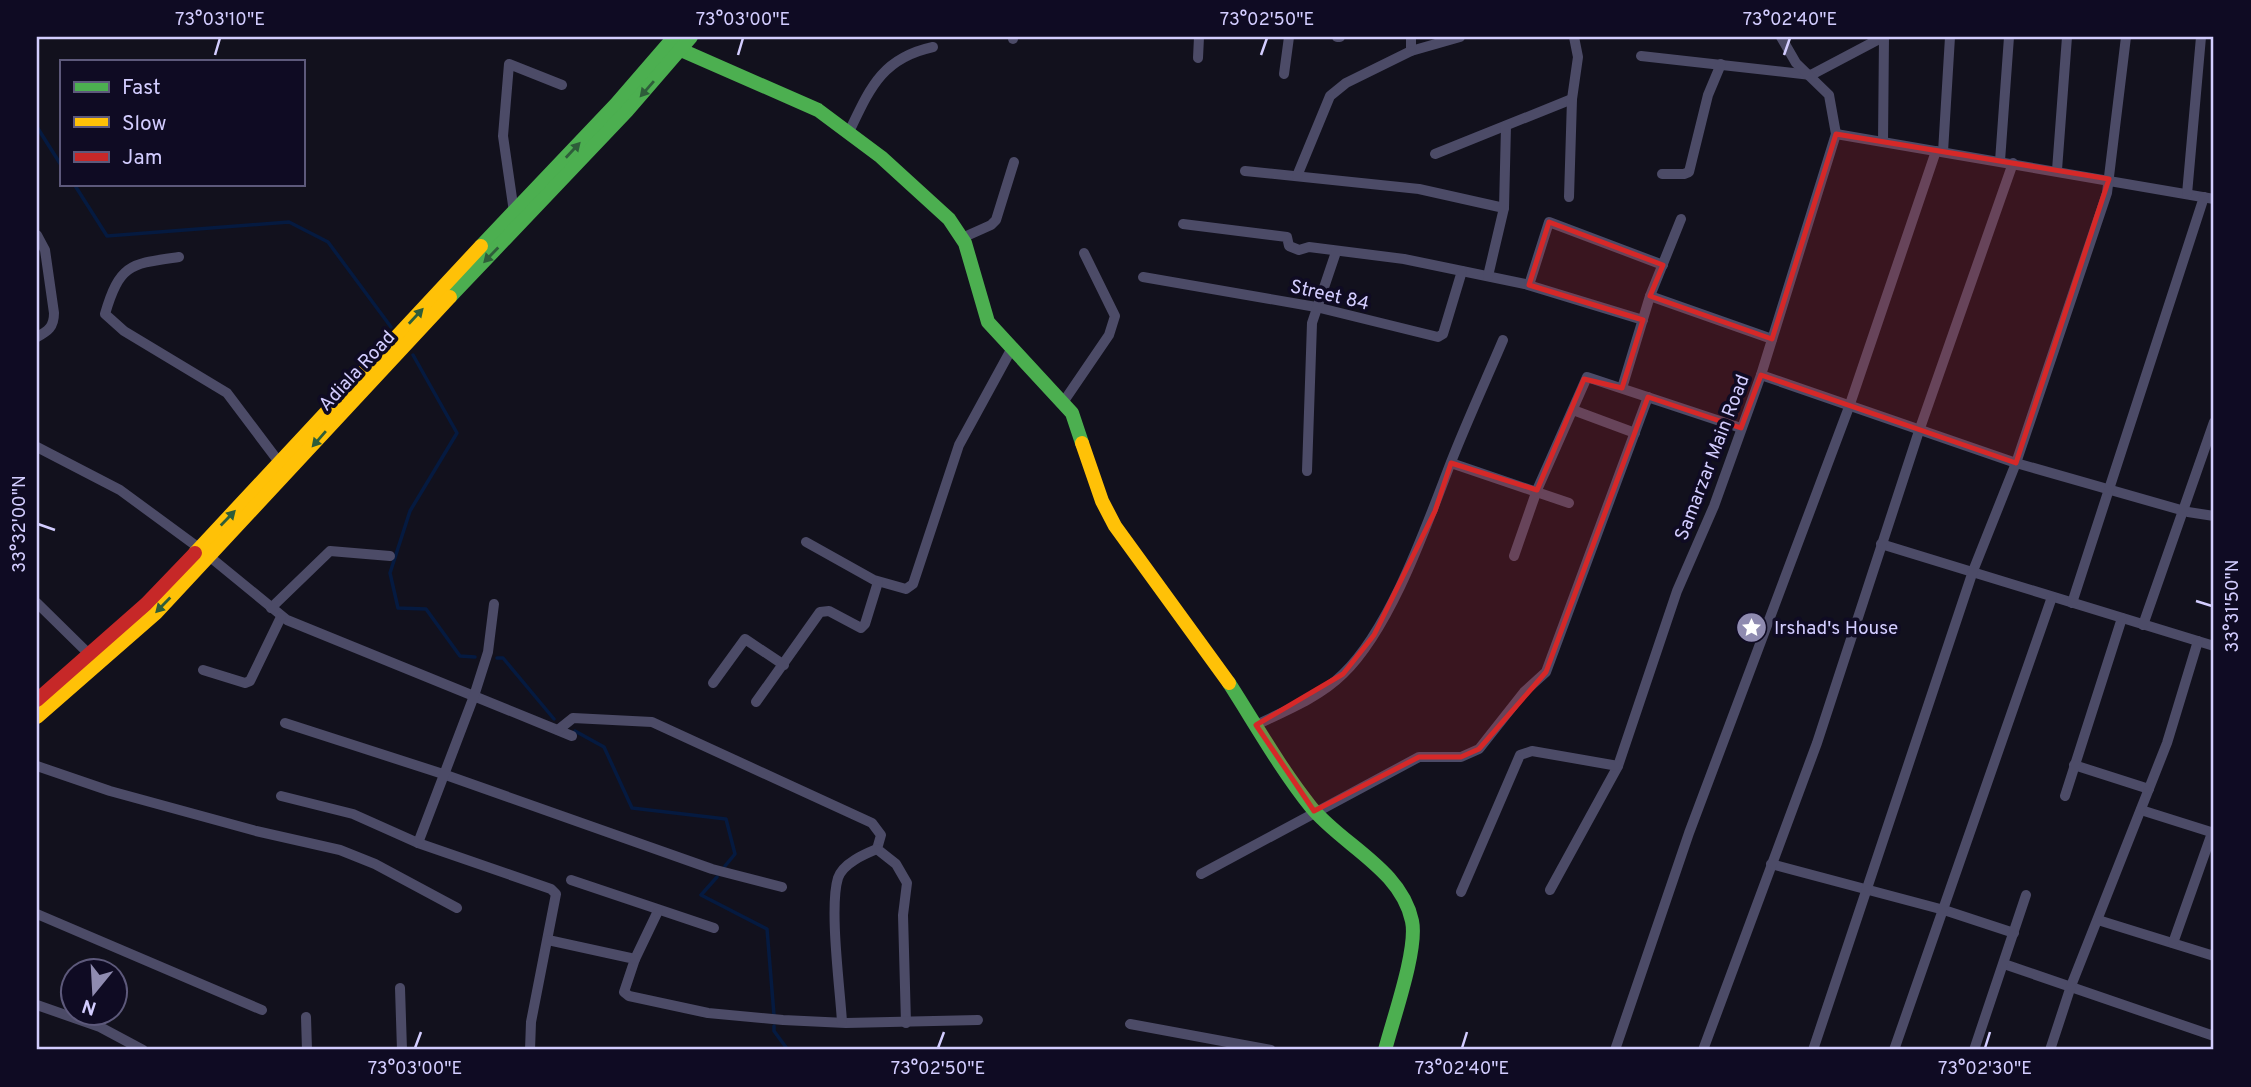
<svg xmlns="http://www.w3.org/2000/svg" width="2251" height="1087" viewBox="0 0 2251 1087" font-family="Overpass,sans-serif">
	<rect width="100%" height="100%" fill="#12111d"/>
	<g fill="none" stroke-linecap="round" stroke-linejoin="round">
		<g stroke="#051a40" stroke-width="3.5">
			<polyline points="37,127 61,165"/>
			<polyline points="74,184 107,236 289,222 328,242 391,327"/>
			<polyline points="413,355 457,433 410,511 390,573 398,608 426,609 460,656 475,657"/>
			<polyline points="497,658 503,658 554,719"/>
			<polyline points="575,731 604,747 632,808 726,819 735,854 725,866"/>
			<polyline points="717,877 701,895 767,929 774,1015"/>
			<polyline points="774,1026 774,1031 788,1050"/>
		</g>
		<g stroke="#4c4b67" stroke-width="10">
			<polyline points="1337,37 1340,37"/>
			<polyline points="1411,37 1411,51 1460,37"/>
			<polyline points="1013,39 1013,37"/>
			<polyline points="1641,56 1811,75 1883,37"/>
			<polyline points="1198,58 1199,37"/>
			<polyline points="1284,74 1289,37"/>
			<path d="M849 132C870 88 882 58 933 47"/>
			<polyline points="1836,134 2214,199"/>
			<polyline points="1883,142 1884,37"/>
			<polyline points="1943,152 1950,37"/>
			<polyline points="1435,154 1572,99"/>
			<polyline points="2000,161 2009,37"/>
			<polyline points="2057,170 2067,37"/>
			<polyline points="1245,171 1419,189 1504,208"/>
			<polyline points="1662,174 1684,174 1689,172 1708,95 1721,64"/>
			<polyline points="1297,176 1330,96 1346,83 1411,51"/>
			<polyline points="2187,194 2201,37"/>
			<polyline points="1569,197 1572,99 1578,57 1574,37"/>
			<polyline points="514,212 503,136 509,64 562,85"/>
			<polyline points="1183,224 1287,237 1289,246 1299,250 1309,247 1404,259 1525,284 1643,320"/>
			<path d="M37 235 45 250 54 313C54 327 48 331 37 337"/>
			<polyline points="962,238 991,225 996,220 1014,162"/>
			<path d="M179 257C131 264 120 263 105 314L124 331 227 393 282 466"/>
			<polyline points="1488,276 1504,208 1506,126"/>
			<polyline points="1143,277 1316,307 1438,337 1443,334 1462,271"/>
			<polyline points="1529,285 1549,222 1663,265"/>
			<polyline points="1650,296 1772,339"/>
			<polyline points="1761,375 2016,463 2188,512 2214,516"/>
			<polyline points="1622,388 1650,296 1681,219"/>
			<polyline points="1064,401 1109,335 1115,316 1084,253"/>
			<polyline points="1573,410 1635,433"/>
			<polyline points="37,447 120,490 199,548 287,620 572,736"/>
			<polyline points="1451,463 1569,503"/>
			<polyline points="1307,471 1312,323 1336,252"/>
			<polyline points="806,542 874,580 906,589 913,584 959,445 1012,348"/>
			<polyline points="1881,544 2214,646"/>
			<polyline points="1514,556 1537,490 1587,377 1741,428"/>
			<polyline points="37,603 93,658"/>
			<polyline points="2072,603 2204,197"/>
			<polyline points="271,608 330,551 390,556"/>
			<polyline points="2143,625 2214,422"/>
			<polyline points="203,670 245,683 250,681 281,617"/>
			<polyline points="713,683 745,639 784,665"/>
			<polyline points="756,702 820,612 829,611 861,628 865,624 878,582"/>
			<polyline points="285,723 443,774 712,869 782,887"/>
			<path d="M1256 725C1285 711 1320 697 1343 674 1391 628 1427 524 1451 462 1467 421 1486 380 1503 340"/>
			<polyline points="558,730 573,718 652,722 872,823 881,835 877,849 896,864 907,883 903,915 906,1023"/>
			<polyline points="2074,765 2149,789"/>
			<polyline points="37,766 110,791 256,831 340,850 375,864 457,908"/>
			<polyline points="281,796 353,814 418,843 551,889 556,894 531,1022 530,1050"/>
			<polyline points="2065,796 2122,618"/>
			<polyline points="2141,810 2214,833"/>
			<polyline points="418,843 474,696 488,652 494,604"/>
			<polyline points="1771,864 1944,910 2014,933"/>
			<polyline points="1201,874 1419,757 1461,757 1479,749 1524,692 1546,672 1648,397"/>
			<polyline points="571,880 714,928"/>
			<polyline points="1550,890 1618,766 1677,591 1714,506 1761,375 1836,134 1829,95 1796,63 1781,37"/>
			<polyline points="1461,892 1520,755 1532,751 1618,766"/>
			<polyline points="37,914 262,1010"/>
			<polyline points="2098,920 2214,956"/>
			<polyline points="548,940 635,959 624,992 629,996 708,1013 783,1020 846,1023 978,1020"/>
			<polyline points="2173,943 2212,833"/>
			<polyline points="635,959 658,911"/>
			<polyline points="2004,964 2214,1036"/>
			<polyline points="400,988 402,1050"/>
			<polyline points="37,1005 100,1027 143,1050"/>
			<polyline points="306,1017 307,1050"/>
			<path d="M842 1022C840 988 829 907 838 878 843 863 865 854 877 849"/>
			<polyline points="1130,1024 1271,1050"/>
			<polyline points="1615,1050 1689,833 1849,407 1936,151"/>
			<polyline points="1703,1050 1817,743 1919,431 2013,163"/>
			<polyline points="1813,1050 1973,571 2016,463 2107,193 2126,37"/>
			<polyline points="1894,1050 2052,597"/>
			<polyline points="1974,1050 2026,895"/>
			<polyline points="2050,1050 2071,986 2167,743 2198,641"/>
		</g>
		<g stroke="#4caf50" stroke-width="14">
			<polyline points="672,46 818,110 881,157 949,219 965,243 988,322 1072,413 1082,443"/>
			<polyline points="481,246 616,104 674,37"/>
			<polyline points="450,297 627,111 691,37"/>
			<path d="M1229 683C1256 725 1280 768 1311 807 1342 845 1401 869 1412 921 1418 949 1393 1019 1385 1050"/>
		</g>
		<g stroke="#ffc107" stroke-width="14">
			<polyline points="1082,443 1102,501 1115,526 1229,683"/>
			<polyline points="195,553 481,246"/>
			<polyline points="37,717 156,613 450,297"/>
		</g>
		<polyline stroke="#c62828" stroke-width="14" points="37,700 146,604 195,553"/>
	</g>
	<defs><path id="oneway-solid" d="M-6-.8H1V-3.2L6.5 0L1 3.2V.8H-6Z" transform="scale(1.75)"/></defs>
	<g fill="#2e5d3a">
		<use href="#oneway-solid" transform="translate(647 89) rotate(131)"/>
		<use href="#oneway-solid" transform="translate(573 150) rotate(-47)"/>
		<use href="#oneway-solid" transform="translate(491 255) rotate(134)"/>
		<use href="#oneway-solid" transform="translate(416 316) rotate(-47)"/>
		<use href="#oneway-solid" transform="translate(319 439) rotate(131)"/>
		<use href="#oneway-solid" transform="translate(228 518) rotate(-46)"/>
		<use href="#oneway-solid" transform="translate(163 605) rotate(134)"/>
	</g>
	<path fill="#d62828" fill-opacity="0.2" stroke="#d62828" stroke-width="5" stroke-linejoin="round" d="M1836 134 2109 179 2016 463 1761 375 1741 428 1648 397 1546 672 1479 749 1461 757H1419L1314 811 1256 725 1343 674 1374 635 1435 511 1451 463 1537 490 1584 379 1622 388 1643 320 1529 285 1549 222 1663 265 1650 296 1772 339Z"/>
	<path fill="none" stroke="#d3cdff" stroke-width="2.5" d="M215 55 220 38M738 55 743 38M1261 55 1267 38M1784 55 1790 38M38 524 55 530M2196 601 2212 606M415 1048 421 1032M938 1048 944 1032M1462 1048 1467 1032M1985 1048 1990 1032"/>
	<defs>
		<symbol id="sight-disc" viewBox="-11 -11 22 22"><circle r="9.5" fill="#8f8bb0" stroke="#0f0b23"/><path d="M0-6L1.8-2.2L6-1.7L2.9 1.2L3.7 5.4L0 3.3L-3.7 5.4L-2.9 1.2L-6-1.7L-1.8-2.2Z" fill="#fff"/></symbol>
	</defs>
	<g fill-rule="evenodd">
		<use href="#sight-disc" x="1734" y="610" width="35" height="35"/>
	</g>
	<g text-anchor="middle" stroke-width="7" stroke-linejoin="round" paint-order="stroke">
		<g font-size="19" fill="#d3cdff" stroke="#0f0b23">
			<text transform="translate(1330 294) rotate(13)" y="7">Street 84</text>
			<text transform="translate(356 370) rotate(-47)" y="7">Adiala Road</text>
			<text transform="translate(1711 457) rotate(-69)" y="7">Samarzar Main Road</text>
		</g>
		<g font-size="19" fill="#d3cdff" stroke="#0f0b23" text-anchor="start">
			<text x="1774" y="634">Irshad's House</text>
		</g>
	</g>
	<rect width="2251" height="1087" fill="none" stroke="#0f0b23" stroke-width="77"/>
	<rect x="60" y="60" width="245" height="126" fill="#0f0b23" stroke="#5d597b" stroke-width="2"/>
	<rect x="74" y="82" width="35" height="10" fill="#4caf50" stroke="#5d597b" stroke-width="2"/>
	<text x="122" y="94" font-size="21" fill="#d3cdff">Fast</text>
	<rect x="74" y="117" width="35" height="10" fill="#ffc107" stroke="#5d597b" stroke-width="2"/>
	<text x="122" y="130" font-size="21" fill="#d3cdff">Slow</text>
	<rect x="74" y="152" width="35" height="10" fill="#c62828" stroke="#5d597b" stroke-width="2"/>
	<text x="122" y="164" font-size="21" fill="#d3cdff">Jam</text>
	<g transform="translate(94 992) rotate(198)"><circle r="33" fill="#0f0b23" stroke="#5d597b" stroke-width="2"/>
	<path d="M0-5L12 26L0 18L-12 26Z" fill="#8f8bb0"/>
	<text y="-10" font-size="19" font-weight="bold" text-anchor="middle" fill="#d3cdff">N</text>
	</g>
	<rect x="38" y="38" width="2174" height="1010" fill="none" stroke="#d3cdff" stroke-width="2.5"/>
	<g font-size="18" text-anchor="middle" fill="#d3cdff">
		<text x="220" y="25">73°03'10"E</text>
		<text x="743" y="25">73°03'00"E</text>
		<text x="1267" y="25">73°02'50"E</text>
		<text x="1790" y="25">73°02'40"E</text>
		<text transform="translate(19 524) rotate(-90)" y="6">33°32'00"N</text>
		<text transform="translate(2232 606) rotate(-90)" y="6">33°31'50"N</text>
		<text x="415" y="1074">73°03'00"E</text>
		<text x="938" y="1074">73°02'50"E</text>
		<text x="1462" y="1074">73°02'40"E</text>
		<text x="1985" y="1074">73°02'30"E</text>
	</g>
</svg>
